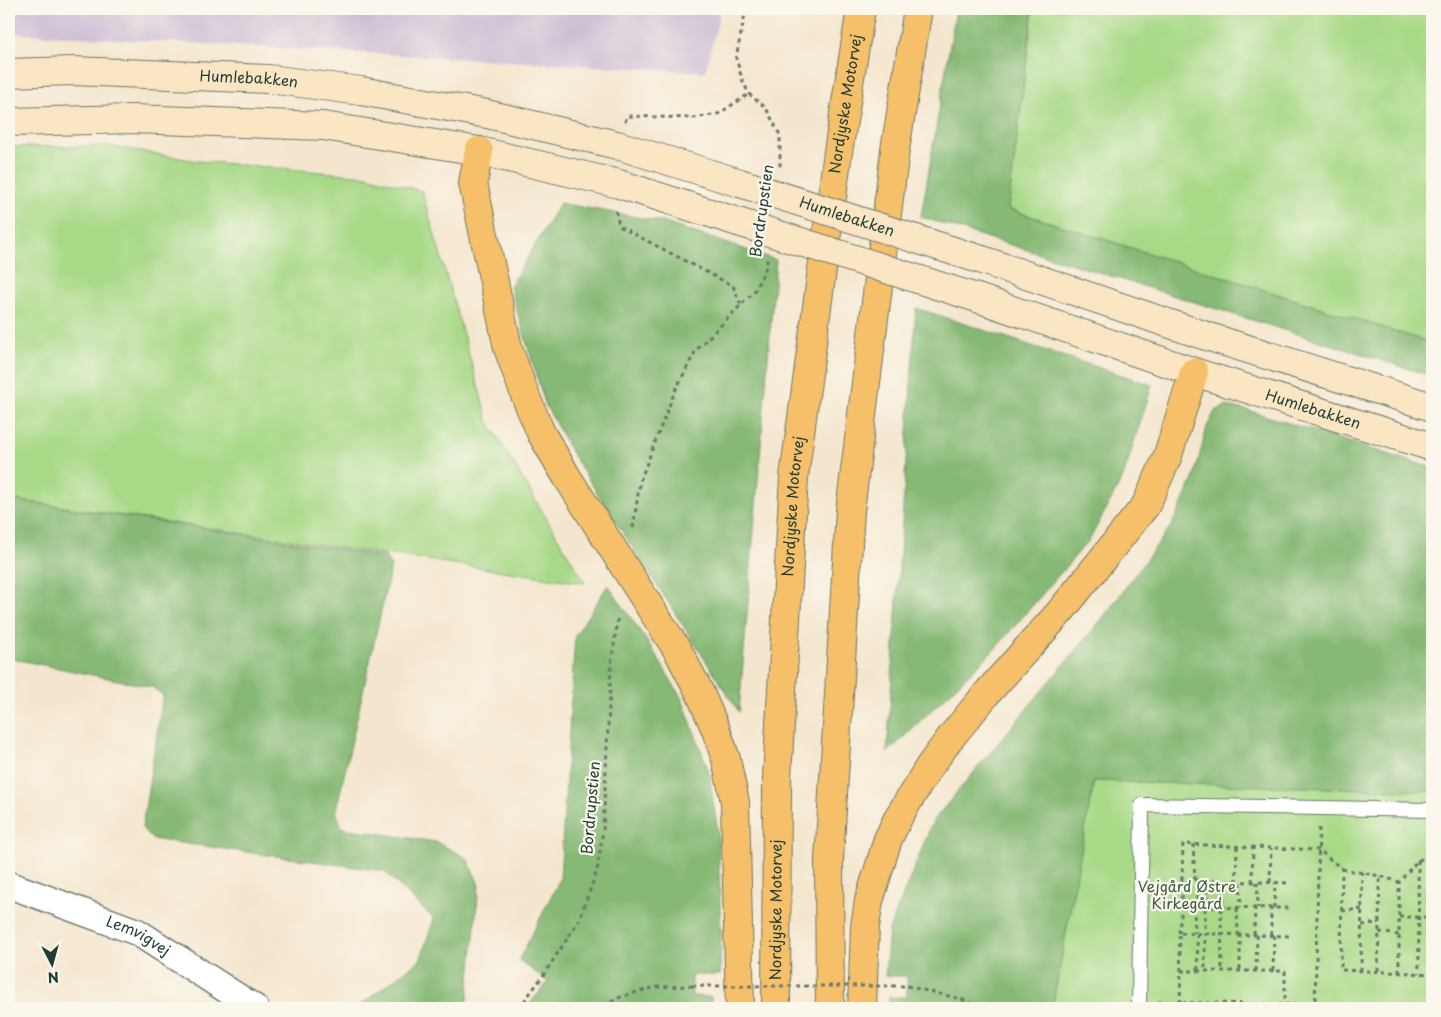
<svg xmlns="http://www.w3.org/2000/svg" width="1441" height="1017" viewBox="0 0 1441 1017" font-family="'Playpen Sans',sans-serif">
	<rect width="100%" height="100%" fill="#fbf7ec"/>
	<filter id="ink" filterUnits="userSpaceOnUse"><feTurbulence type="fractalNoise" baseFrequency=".02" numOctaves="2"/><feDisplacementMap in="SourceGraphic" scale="10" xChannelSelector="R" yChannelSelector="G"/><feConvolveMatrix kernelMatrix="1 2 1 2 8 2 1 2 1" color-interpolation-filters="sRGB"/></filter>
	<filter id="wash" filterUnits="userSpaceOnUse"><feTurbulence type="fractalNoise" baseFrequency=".0096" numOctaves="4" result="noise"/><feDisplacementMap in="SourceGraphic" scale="20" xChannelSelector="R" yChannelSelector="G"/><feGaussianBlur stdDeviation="1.12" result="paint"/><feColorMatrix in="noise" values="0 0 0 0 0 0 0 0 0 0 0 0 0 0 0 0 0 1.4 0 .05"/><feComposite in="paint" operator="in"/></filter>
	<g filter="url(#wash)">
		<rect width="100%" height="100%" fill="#f4e6ce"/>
		<polygon fill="#ccbfd4" points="9,9 721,9 705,72 9,33"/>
		<g fill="#a8d987" stroke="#648b5e">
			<polygon points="1033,9 1432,9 1432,343 1008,209"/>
			<polygon points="109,146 197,161 366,176 422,191 488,421 585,583 9,499 9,147"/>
			<polygon points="1094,781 1432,791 1432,1008 1052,1008"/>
		</g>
		<g fill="#86b974" stroke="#527b54">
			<polygon points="956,9 1033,9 1008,209 1432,343 1432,376 921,217"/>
			<polygon points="560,203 663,222 776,260 739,712 574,457 545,404 510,287"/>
			<polygon points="916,308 1152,385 1123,477 1090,539 993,651 887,753"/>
			<polygon points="1226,406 1247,410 1432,468 1432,791 1094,781 1052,1008 889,1008 889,997 907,997 907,976 885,976 889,930 933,821 1102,619 1172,525 1194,477 1207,427 1215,411"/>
			<polygon points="9,499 385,556 391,567 336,811 342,828 436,842 467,858 479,885 467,1008 356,1008 420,960 434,919 384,871 152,839 142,828 163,695 152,687 9,658"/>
			<polygon points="608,585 651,647 682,699 709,772 718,833 721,938 720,975 692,975 692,996 711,997 712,1008 526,1008 548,982 519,960 560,879 575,636"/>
		</g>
	</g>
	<g filter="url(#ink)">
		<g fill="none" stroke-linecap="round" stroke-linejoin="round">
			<defs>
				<polyline id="lane" points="1139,1008 1142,805 1432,810"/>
				<g id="street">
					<path id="s1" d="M9 885 26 891 137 932 255 1008"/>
				</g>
				<g id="secondary">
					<path id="s2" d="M9 73 73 71 269 79 361 91 487 114 617 145 740 183"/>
					<polyline points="9,122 133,119 323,126 479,151 619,184 738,222"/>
					<polyline points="982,260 1203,335 1432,407"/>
					<path id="s3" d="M977 298 1194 372 1432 447"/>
				</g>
				<g id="highway">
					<polyline points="479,151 473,183 508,348 525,395 541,433 567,477 678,651 700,693 716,730 726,759 735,802 740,1008"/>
					<path id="s4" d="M776 1008 777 778 794 477 838 152 861 9"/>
					<polyline points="830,1008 829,860 850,511 895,150 918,9"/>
					<polyline points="862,1008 865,926 869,901 888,839 899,816 929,767 951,737 988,692 1060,612 1146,505 1167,458 1194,372"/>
				</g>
			</defs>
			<use href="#lane" stroke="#6a786a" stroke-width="16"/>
			<use href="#street" stroke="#6a786a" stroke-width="29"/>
			<use href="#secondary" stroke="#6a786a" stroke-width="30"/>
			<use href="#highway" stroke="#6a786a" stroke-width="30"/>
			<g stroke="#6a786a" stroke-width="3" stroke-dasharray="4 4" stroke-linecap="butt">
				<polyline points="746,9 736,58 742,79 749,94 766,108 780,135 780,168"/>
				<polyline points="625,122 627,116 693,118 718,114 749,94"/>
				<polyline points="616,211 619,226 733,286 741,305"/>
				<polyline points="633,528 640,481 674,393 696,350 754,292 767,265 767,259"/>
				<polyline points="1193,844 1195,880"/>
				<polyline points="1418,860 1419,973"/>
				<polyline points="1342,869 1380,876 1399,882 1418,860 1432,857"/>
				<polyline points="1182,880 1183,844 1319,850 1342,869 1341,970 1432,974"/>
				<polyline points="1207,881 1208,908"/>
				<polyline points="1223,881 1224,908"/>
				<polyline points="1236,882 1237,846"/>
				<polyline points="1240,882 1241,907"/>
				<polyline points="1252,882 1253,847"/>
				<polyline points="1257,882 1258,908"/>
				<polyline points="1270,882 1271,848"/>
				<polyline points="1182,907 1182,880 1291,883"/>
				<polyline points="1194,907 1195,933"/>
				<polyline points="1197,907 1198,880"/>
				<polyline points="1205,908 1205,971"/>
				<polyline points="1221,908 1222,971"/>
				<polyline points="1237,908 1238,934"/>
				<polyline points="1274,908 1275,883"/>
				<polyline points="1342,911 1362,909"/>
				<polyline points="1399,917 1432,917"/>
				<polyline points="1362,925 1379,923"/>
				<polyline points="1379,932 1399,935"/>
				<polyline points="1179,933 1182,907 1289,908"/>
				<polyline points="1197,934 1198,971"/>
				<polyline points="1240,934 1240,971"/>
				<polyline points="1254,935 1255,908"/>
				<polyline points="1271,935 1271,908"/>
				<polyline points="1181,971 1179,933 1290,936"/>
				<polyline points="1256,971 1257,935"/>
				<polyline points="1273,971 1274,935"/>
				<polyline points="1361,971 1362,872"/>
				<polyline points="1378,971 1380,876"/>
				<polyline points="1399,972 1399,882"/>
				<polyline points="907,986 961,999 982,1008"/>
				<polyline points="1158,1002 1432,1007"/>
				<polyline points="1180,1003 1181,971 1285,971 1285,1008"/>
				<polyline points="519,1008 543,976 579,920 597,871 603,831 611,665 618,618"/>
				<polyline points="596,1008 623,996 656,987 692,986"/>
				<polyline points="1315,1008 1319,826"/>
			</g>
			<use href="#lane" stroke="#fff" stroke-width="14"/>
			<use href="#street" stroke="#fff" stroke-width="26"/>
			<use href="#secondary" stroke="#fbe6c4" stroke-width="28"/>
			<use href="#highway" stroke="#f6c06b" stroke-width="28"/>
			<defs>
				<g id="secondary-bridge">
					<path id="s5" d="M740 183 982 260"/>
					<polyline points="738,222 977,298"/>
				</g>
			</defs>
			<use href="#secondary-bridge" stroke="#6a786a" stroke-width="30" stroke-linecap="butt"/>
			<polyline stroke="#6a786a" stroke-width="3" stroke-dasharray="4 4" stroke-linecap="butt" points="692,986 907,986"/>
			<use href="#secondary-bridge" stroke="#fbe6c4" stroke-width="28"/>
		</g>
	</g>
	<g text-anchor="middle" stroke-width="4.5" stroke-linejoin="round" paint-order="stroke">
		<g font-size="15" fill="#1f3d34" stroke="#fbf7ec">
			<text dy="5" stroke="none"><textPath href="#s2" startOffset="240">Humlebakken</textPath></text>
			<text dy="5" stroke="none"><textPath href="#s4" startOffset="908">Nordjyske Motorvej</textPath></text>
			<text transform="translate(762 211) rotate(-82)" y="5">Bordrupstien</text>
			<text dy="5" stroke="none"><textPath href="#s5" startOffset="112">Humlebakken</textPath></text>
			<text dy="5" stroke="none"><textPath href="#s3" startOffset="354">Humlebakken</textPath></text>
			<text dy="5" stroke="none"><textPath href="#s4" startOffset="502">Nordjyske Motorvej</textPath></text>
			<text transform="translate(591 808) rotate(-85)" y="5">Bordrupstien</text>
			<text dy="5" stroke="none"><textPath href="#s4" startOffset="98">Nordjyske Motorvej</textPath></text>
			<text dy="5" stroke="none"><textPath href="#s1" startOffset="139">Lemvigvej</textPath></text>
		</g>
		<g font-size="15" fill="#3a5c45" stroke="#fbf7ec">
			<text x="1187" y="892">Vejgård Østre<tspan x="1187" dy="17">Kirkegård</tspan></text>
		</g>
	</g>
	<rect width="1441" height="1017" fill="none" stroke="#fbf7ec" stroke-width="30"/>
	<g transform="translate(52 964) rotate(174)" stroke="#fbf7ec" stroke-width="4" paint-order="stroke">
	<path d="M0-4L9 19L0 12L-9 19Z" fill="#1f3d34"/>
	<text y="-8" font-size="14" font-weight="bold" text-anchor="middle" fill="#1f3d34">N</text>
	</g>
</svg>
